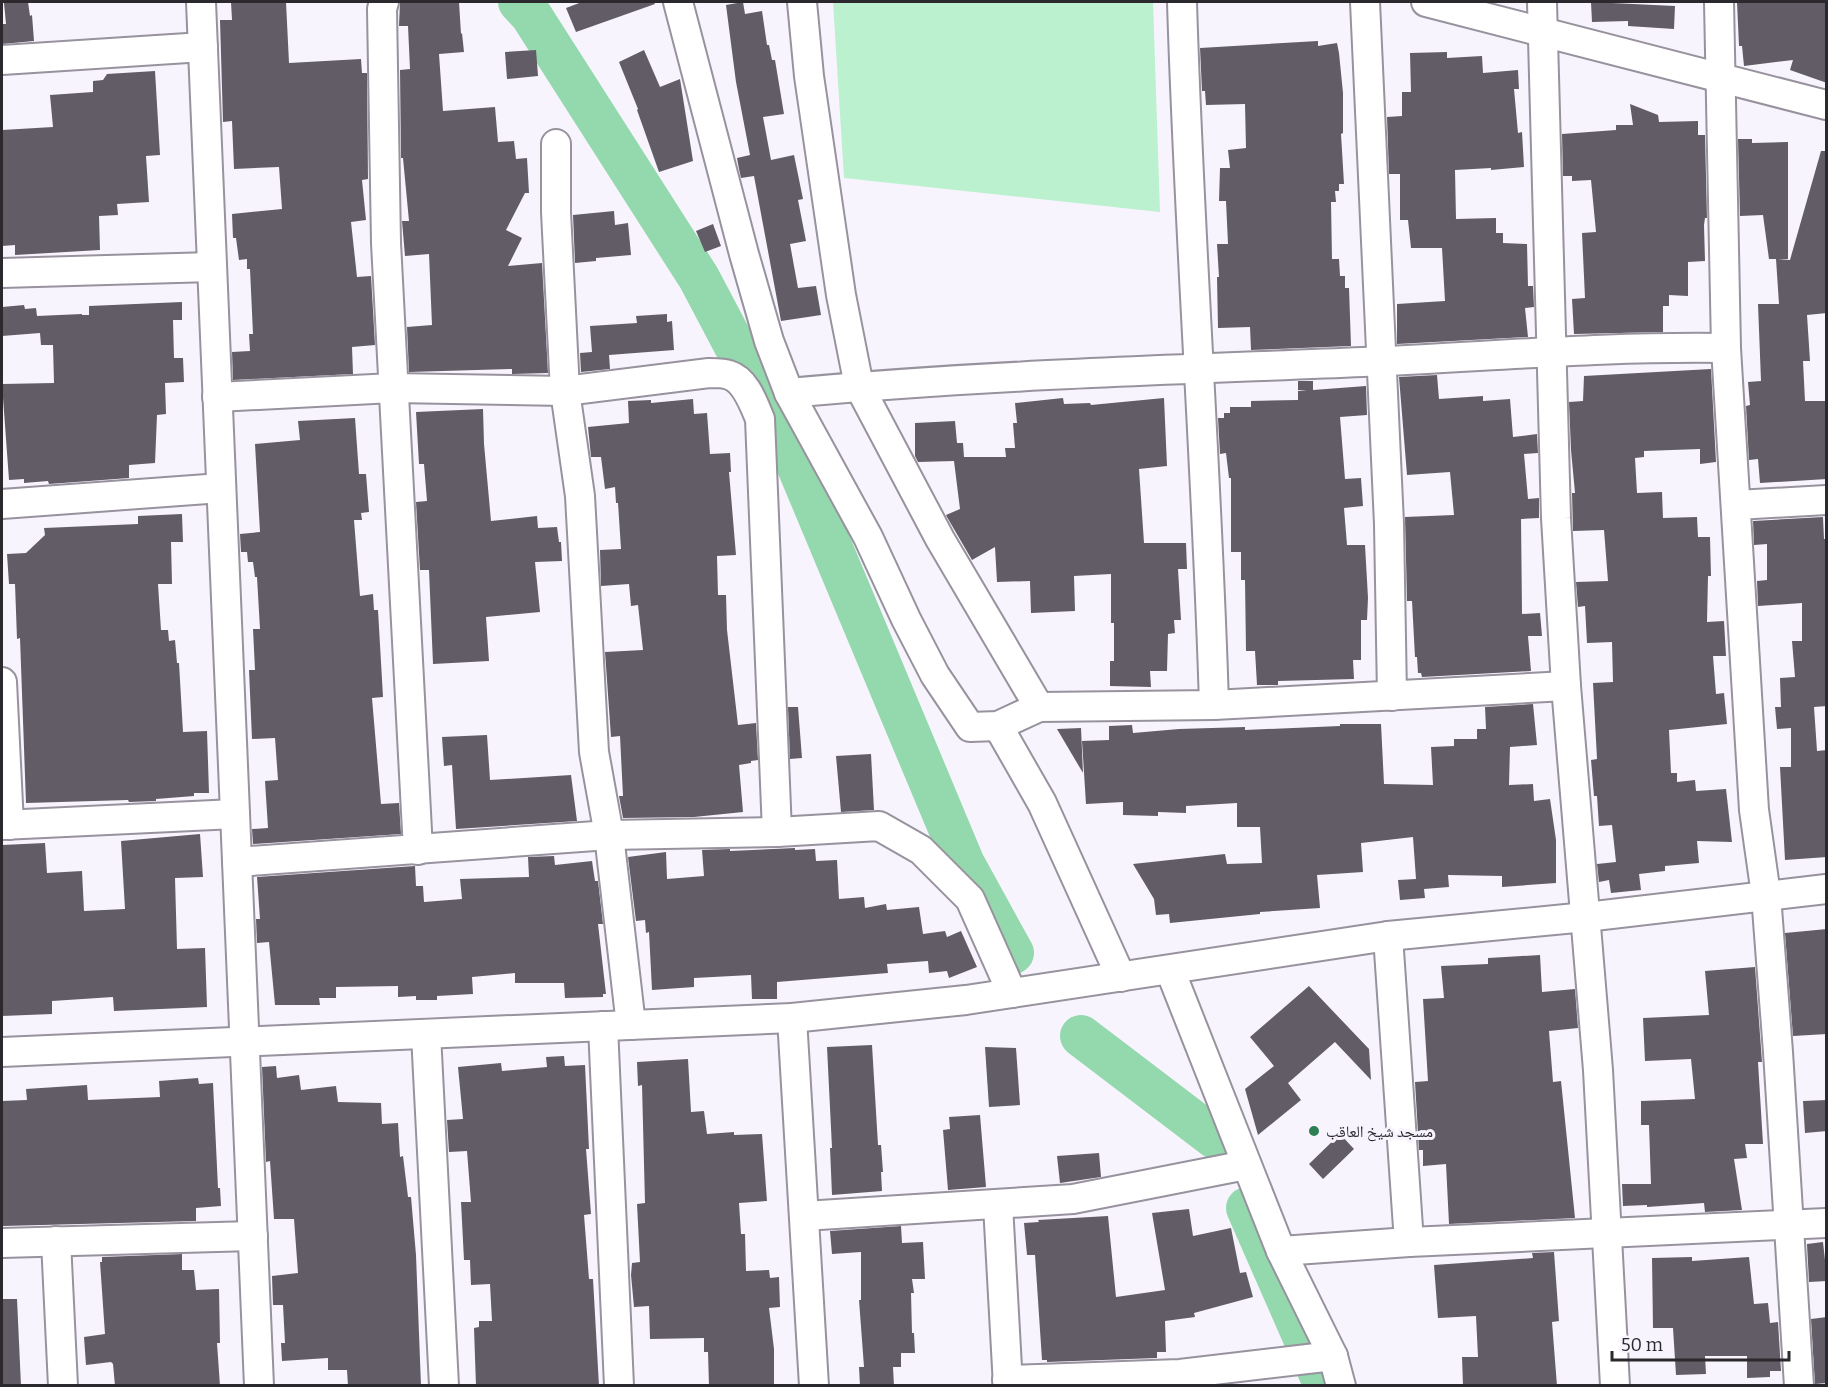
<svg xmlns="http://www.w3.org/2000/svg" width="1828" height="1387" viewBox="0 0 1828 1387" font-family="Bitter,'Noto Naskh Arabic',serif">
	<rect width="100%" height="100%" fill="#f8f4fe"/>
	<polygon fill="#bbf1ce" points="833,2 1153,2 1160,212 844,178"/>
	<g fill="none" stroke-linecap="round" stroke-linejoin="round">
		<g stroke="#94d8ad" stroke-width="42">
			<polyline points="519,2 531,15 699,278 795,460 964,864 1013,953"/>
			<polyline points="1081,1036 1215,1138"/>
			<polyline points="1247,1208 1325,1386"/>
		</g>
	</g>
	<g fill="#615c66">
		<polygon points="28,2 30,16 32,15 34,41 2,44 2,24 6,24 4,3"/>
		<polygon points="231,2 286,2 289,63 361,59 362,73 367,73 368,179 362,180 366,220 351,222 357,277 371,276 375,345 352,347 353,374 233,380 232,352 250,351 249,334 253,334 250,269 247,269 247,259 239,260 236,238 233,238 232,214 282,209 279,167 234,169 232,121 223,122 220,20 232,20"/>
		<polygon points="400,2 459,2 461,34 462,33 464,52 439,54 443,111 495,107 498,142 514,141 516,159 527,158 529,193 525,193 506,230 522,238 508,266 542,263 548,373 512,374 512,369 409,372 407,327 432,325 429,254 405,256 402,221 409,221 403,158 401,158 400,70 410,69 408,26 399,26"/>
		<polygon points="582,2 654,2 655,4 576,32 566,8"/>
		<polygon points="743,2 745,14 762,11 767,45 769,45 772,60 775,60 784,114 763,117 771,160 794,155 803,199 798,200 806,241 790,244 798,288 816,286 821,315 781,321 754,176 741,178 739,169 737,158 750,155 736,82 726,5"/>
		<polygon points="1591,2 1675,6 1674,29 1628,26 1628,21 1592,22"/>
		<polygon points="1737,2 1827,2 1827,83 1790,70 1793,60 1744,66 1742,46 1739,46"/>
		<polygon points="1318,41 1318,46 1337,43 1339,53 1343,93 1343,133 1341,134 1344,184 1339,184 1339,191 1335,191 1336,202 1331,202 1332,259 1339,259 1340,276 1345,276 1345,288 1349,288 1351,346 1251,350 1250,327 1218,328 1217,277 1219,277 1217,244 1228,244 1226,201 1219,201 1220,168 1230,168 1228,150 1246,148 1245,104 1206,105 1205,91 1202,91 1200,48"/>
		<polygon points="536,50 538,76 507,79 505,52"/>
		<polygon points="644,50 660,87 680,79 693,161 659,172 637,110 638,109 619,62"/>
		<polygon points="1447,52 1447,58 1482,56 1483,73 1518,70 1519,89 1514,89 1518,133 1522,132 1524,167 1491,170 1491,168 1455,170 1456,219 1496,218 1496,233 1503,233 1503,243 1527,244 1528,286 1533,286 1534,307 1525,308 1528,337 1397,344 1397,304 1445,301 1442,248 1411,248 1408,220 1400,220 1400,174 1389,174 1387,117 1402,116 1402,92 1411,92 1410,53"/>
		<polygon points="155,71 160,155 146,156 149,202 117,204 118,215 99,216 100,250 15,255 15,245 2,246 2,130 53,127 50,95 93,92 93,81 103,80 107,74"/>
		<polygon points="1630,104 1658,115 1659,122 1698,121 1698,135 1705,135 1707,218 1705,218 1704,225 1705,261 1688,262 1688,296 1669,295 1669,306 1663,306 1663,332 1574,334 1572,299 1585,298 1582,233 1596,232 1591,180 1572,181 1572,176 1563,176 1562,134 1616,130 1616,125 1633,125"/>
		<polygon points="1738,139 1752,139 1752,143 1788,142 1788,259 1778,259 1790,260 1821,151 1827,151 1827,205 1825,205 1827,313 1807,315 1810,361 1803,361 1805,401 1827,401 1827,479 1760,483 1758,459 1749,460 1746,406 1750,405 1748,382 1761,381 1758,304 1779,304 1776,259 1769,259 1763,215 1740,216"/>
		<polygon points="614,211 615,225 628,223 631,255 596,258 596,261 575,263 573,215"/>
		<polygon points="713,224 721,246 705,252 696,231"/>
		<polygon points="182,302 182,320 173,320 174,358 183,358 184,382 165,383 166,414 157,415 155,463 129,465 129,478 49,484 48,481 24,483 24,479 9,480 2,384 54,383 53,345 41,345 40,333 2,336 2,307 24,305 25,309 36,308 37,316 82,314 82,315 89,315 89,306"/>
		<polygon points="667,314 667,322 672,321 674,350 609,355 610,369 581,372 580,353 592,352 590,326 637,323 636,316"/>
		<polygon points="1711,369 1716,462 1700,464 1700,449 1644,451 1644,457 1635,458 1637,493 1662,492 1663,518 1697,517 1698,537 1710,537 1711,576 1708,576 1707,622 1724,621 1726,656 1713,656 1716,694 1724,693 1727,724 1669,730 1671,773 1677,773 1677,782 1695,780 1696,791 1726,789 1732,842 1697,841 1699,863 1665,866 1665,871 1639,874 1641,890 1611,893 1609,880 1599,882 1597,864 1616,862 1612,825 1599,826 1597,796 1594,796 1591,760 1597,759 1593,683 1613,682 1612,642 1587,643 1585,606 1578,607 1576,582 1608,581 1604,530 1573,531 1572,493 1575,493 1571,450 1569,402 1583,401 1584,376"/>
		<polygon points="1437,375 1439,399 1483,396 1483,401 1510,399 1513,437 1537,434 1538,453 1524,454 1528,499 1539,498 1539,518 1521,519 1522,614 1540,613 1542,636 1528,636 1531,671 1422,677 1421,673 1418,673 1417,657 1415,657 1412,601 1407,601 1405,517 1454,515 1450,472 1407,475 1399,377"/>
		<polygon points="1298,381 1313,381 1313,390 1366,386 1367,415 1340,417 1345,479 1361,478 1363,506 1344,508 1347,545 1365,545 1368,598 1367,620 1361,620 1361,660 1353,660 1354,679 1278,681 1278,685 1257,685 1255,651 1246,651 1245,580 1241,580 1241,552 1231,552 1231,478 1229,478 1226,453 1220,454 1218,418 1224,418 1224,413 1230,413 1230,407 1251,407 1251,401 1298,400 1298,391 1307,390 1298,390"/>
		<polygon points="1063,398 1064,404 1090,403 1091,405 1164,398 1167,466 1139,469 1144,543 1186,543 1187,569 1178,569 1181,620 1174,620 1175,633 1168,634 1167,671 1150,671 1151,687 1110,686 1110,661 1114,661 1114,623 1111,623 1111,574 1074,576 1075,611 1031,613 1030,581 997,582 995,547 972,560 947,517 946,515 960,509 954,461 918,462 915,456 915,423 955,421 957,443 963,443 964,457 1006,457 1005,448 1015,448 1013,423 1017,423 1015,403"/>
		<polygon points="693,399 694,414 707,413 710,454 730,453 731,472 729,472 736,555 717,556 718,595 726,595 727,630 738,725 756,723 758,760 751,761 751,763 739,765 743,812 694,817 623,818 619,796 623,796 620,736 611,737 605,652 643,650 638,605 631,606 629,584 601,586 600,550 621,549 618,503 616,503 615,487 605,489 601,457 591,457 588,427 629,423 628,401 651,400 651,403"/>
		<polygon points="483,409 484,444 491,521 537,516 538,528 557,527 559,542 561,542 562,561 535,562 540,612 486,617 489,661 433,664 429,570 420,570 416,502 427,501 424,464 419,464 416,412"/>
		<polygon points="355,418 359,474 366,474 369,512 361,513 362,520 354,520 360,596 373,594 374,610 378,610 383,697 372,698 381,804 399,803 401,834 253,844 252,829 268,828 265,781 278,780 275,738 252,739 249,670 255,670 253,629 260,629 257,577 255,577 253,562 248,562 247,552 241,552 240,534 260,532 255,444 300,440 298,421"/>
		<polygon points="182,514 183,542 171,542 172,584 158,584 161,630 168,630 169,641 175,640 177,663 179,663 183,732 207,731 209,793 194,793 194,796 156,799 156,801 129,802 128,800 26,803 20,638 17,639 15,584 9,584 7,554 26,553 45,535 44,528 138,524 138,516"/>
		<polygon points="1823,517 1824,539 1827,539 1827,706 1814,707 1817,751 1827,750 1827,857 1785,860 1780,767 1791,767 1791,728 1777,729 1775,707 1781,707 1780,678 1795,677 1792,641 1802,641 1802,603 1758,606 1757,581 1767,580 1767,544 1754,545 1753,521"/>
		<polygon points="1533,704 1537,745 1510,747 1509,785 1533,784 1534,801 1550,799 1556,840 1556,883 1502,887 1502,876 1448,875 1449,887 1424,889 1425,898 1400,900 1398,880 1416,879 1413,837 1361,843 1363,872 1317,875 1320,908 1260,912 1260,914 1170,923 1169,914 1156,915 1154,899 1133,864 1225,854 1227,864 1262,863 1260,827 1237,827 1237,803 1186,806 1186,813 1158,812 1158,816 1123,815 1123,802 1086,804 1082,741 1109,740 1109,726 1132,725 1133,733 1179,729 1245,727 1245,730 1340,726 1340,724 1381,724 1384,784 1433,785 1431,747 1454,746 1454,739 1477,739 1477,729 1486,729 1485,707"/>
		<polygon points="788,707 798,707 802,758 790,759"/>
		<polygon points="1081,728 1083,773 1057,729"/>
		<polygon points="487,735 490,780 571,775 577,821 456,829 452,765 444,766 442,737"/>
		<polygon points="871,754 874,810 841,812 836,756"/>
		<polygon points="200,834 203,877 175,878 177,949 205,948 207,1007 114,1011 113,997 52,1001 52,1014 2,1016 2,845 45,843 47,873 82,871 84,911 125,909 121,841"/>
		<polygon points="795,848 795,850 815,849 816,861 837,860 839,899 864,897 865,908 886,904 887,910 919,907 923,934 945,931 947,937 961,931 977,967 949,978 947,971 929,973 928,961 887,964 888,973 777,982 777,999 752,999 751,975 694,978 694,987 652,990 649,932 646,933 645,920 636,921 628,857 666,852 667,879 704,876 702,850 730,849 730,851"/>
		<polygon points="554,856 555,865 592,861 595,881 598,881 603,924 598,924 606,994 603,994 603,997 565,998 564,983 515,983 515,973 472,977 473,994 437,996 437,1000 416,1000 416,996 398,997 398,986 336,987 336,998 319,998 320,1005 275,1005 269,942 257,943 256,919 260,919 257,877 415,866 416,886 423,886 424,902 462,899 460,879 529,877 528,857"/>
		<polygon points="1827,929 1827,1034 1793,1036 1785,933"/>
		<polygon points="1540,955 1542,992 1575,989 1578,1028 1549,1031 1553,1082 1561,1081 1575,1218 1449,1224 1446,1164 1423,1166 1423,1150 1419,1150 1415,1082 1428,1081 1423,999 1444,998 1441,966 1488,964 1488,958"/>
		<polygon points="1755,967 1762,1062 1758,1062 1763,1144 1745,1144 1747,1158 1734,1159 1742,1210 1705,1212 1704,1203 1647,1207 1647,1205 1623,1206 1622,1184 1651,1184 1649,1125 1641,1125 1641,1101 1695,1099 1691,1059 1645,1061 1643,1018 1709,1015 1705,971"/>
		<polygon points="1309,986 1369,1049 1371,1080 1335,1042 1288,1083 1301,1100 1258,1135 1245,1089 1274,1066 1250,1037"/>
		<polygon points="872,1045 878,1145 881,1145 883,1172 881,1172 882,1191 832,1195 830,1148 832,1148 827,1047"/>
		<polygon points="985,1047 1016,1048 1020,1105 989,1107"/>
		<polygon points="564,1056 565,1066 585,1065 589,1149 586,1149 591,1214 584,1215 589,1279 593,1279 599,1386 476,1386 474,1328 479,1327 479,1321 492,1321 490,1284 471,1285 470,1260 464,1260 461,1202 471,1202 467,1151 449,1152 447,1120 463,1119 458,1067 501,1063 502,1071 547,1067 546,1057"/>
		<polygon points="688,1059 691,1112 704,1111 707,1134 734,1132 734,1135 762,1134 767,1201 739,1203 741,1234 745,1234 746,1271 769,1270 770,1278 779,1277 780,1307 769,1308 774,1349 774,1386 709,1386 708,1352 704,1352 704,1338 650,1339 649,1306 634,1307 631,1275 632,1263 640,1262 637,1204 645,1203 642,1085 638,1086 637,1062"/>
		<polygon points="276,1066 277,1078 299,1075 301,1090 336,1086 338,1102 381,1103 382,1124 398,1123 400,1157 403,1156 408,1197 411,1197 416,1255 421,1386 348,1386 347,1370 328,1370 328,1358 282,1361 281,1343 285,1343 283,1305 273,1305 272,1276 298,1273 294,1219 274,1219 270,1161 266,1162 262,1067"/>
		<polygon points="198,1078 199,1084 213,1083 218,1188 220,1188 221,1206 196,1208 196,1221 3,1226 2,1101 27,1100 26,1089 87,1085 88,1100 160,1097 159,1081"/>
		<polygon points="1827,1100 1827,1131 1805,1133 1803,1101"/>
		<polygon points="980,1115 986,1187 948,1190 943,1130 950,1129 949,1117"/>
		<polygon points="1340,1134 1354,1149 1323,1179 1309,1164"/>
		<polygon points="1099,1153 1101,1177 1060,1183 1057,1156"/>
		<polygon points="1189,1209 1193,1236 1231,1228 1240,1273 1246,1272 1253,1297 1194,1313 1195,1317 1165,1321 1166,1352 1157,1352 1157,1358 1047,1362 1047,1360 1042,1360 1035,1255 1027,1255 1024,1223 1039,1222 1038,1220 1108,1216 1116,1297 1165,1290 1152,1213"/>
		<polygon points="901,1226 902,1243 923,1242 925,1279 912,1279 914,1293 911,1293 912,1333 914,1333 915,1353 901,1353 901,1367 893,1367 894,1386 860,1386 859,1367 864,1367 859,1300 861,1300 861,1252 832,1254 830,1231"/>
		<polygon points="1823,1242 1825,1260 1827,1260 1827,1281 1809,1282 1807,1244"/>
		<polygon points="1554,1252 1559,1321 1552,1322 1557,1386 1463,1386 1462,1357 1478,1357 1476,1316 1438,1318 1434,1265 1533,1258 1532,1253"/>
		<polygon points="182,1254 182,1270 194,1270 196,1290 219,1289 220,1343 217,1343 220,1386 115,1386 113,1364 111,1362 86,1365 84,1337 105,1334 100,1262 102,1262 102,1257"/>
		<polygon points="1692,1257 1692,1261 1749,1257 1754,1304 1768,1303 1770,1323 1778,1322 1781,1371 1770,1371 1770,1377 1747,1378 1747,1356 1705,1356 1706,1374 1676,1375 1673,1328 1653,1328 1652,1258"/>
		<polygon points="2,1299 17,1299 21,1386 2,1386"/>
		<polygon points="1827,1317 1827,1383 1815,1384 1811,1319"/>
	</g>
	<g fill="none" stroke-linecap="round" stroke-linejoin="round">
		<defs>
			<g id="street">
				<polyline points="201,2 259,1386"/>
				<polyline points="384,2 382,9 386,243 418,850"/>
				<polyline points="678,2 744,254 769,341 789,393 868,537 906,619 935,675 970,727 998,726 1039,707 1214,705 1566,686"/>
				<polyline points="802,2 809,76 828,206 841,295 859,386 940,539 1039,707"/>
				<path d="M1182 2C1189 236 1207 470 1214 705"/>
				<polyline points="1365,2 1389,524 1392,696"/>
				<polyline points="1426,2 1826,105"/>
				<polyline points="1542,2 1556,518 1566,686 1598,1070 1615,1386"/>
				<polyline points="1719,2 1726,348 1754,810 1766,895 1778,1052 1799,1386"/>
				<polyline points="2,60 203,47"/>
				<polyline points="556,144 556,212 565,391 580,496 594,752 609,835 631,1025"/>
				<polyline points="2,273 212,267"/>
				<path d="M789 393C980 375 1172 370 1363 362 1485 357 1604 346 1726 348"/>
				<path d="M217 397 393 388 565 391 709 373C715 373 724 373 729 375 746 380 754 405 760 419L777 832"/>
				<polyline points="2,504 221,488"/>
				<polyline points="1737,505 1826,500"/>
				<polyline points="2,682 9,825"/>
				<polyline points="998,726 1042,803 1121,977"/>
				<polyline points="2,825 235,814"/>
				<polyline points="237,862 609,835 777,832 879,826 921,850 970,899 1012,993"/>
				<polyline points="1388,936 1409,1242"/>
				<polyline points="1170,970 1281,1251 1333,1356 1341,1386"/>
				<polyline points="792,1018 814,1386"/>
				<polyline points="603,1026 619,1386"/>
				<polyline points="426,1034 444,1386"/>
				<polyline points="2,1052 792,1018 966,1000 1388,936 1586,917 1826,889"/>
				<polyline points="998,1205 1008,1386"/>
				<polyline points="804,1216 1073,1199 1246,1165"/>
				<polyline points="56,1241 63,1386"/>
				<polyline points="2,1243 253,1236"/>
				<polyline points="1281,1251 1409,1242 1826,1223"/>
				<polyline points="1007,1380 1180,1374 1333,1356"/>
			</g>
		</defs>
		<use href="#street" stroke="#97929d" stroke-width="32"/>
		<use href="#street" stroke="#fff" stroke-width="28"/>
	</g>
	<circle fill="#2c8053" stroke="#f8f4fe" stroke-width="2" cx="1314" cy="1131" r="6"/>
	<g text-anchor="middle" stroke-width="6" stroke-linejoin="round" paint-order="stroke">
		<g font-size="16" fill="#2b292e" stroke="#f8f4fe" text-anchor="start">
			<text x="1326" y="1137">مسجد شيخ العاقب</text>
		</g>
	</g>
	<rect width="1828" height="1387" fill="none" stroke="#2b292e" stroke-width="6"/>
	<path d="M1612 1351v9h177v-9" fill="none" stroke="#2b292e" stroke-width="3"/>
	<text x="1621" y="1351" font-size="18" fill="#2b292e" stroke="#f8f4fe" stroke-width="4.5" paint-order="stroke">50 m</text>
</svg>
